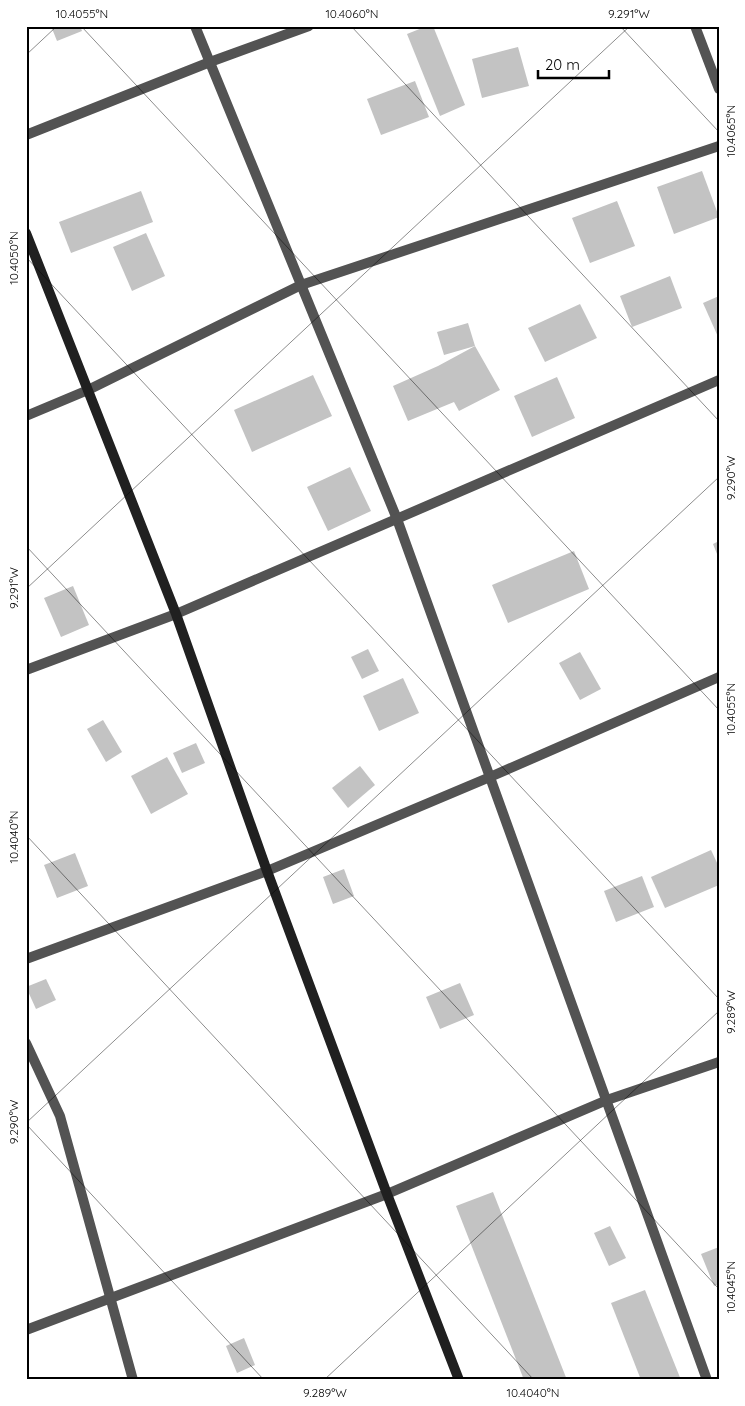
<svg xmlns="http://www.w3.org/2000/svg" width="745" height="1406" viewBox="0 0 745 1406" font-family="Quicksand,sans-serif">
	<rect width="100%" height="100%" fill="#fff"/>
	<g fill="#c3c3c3">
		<polygon points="51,26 80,26 82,31 57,41"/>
		<polygon points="427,26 433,26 465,105 440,116 407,34"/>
		<polygon points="518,47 529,86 482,98 472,59"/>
		<polygon points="415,81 429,117 381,135 367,99"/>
		<polygon points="702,171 719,217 674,234 657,187"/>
		<polygon points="141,191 153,222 71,253 59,222"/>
		<polygon points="617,201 635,246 590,263 572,218"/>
		<polygon points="146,233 165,276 132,291 113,247"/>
		<polygon points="670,276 682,308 632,327 620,296"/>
		<polygon points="719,296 719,339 703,303"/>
		<polygon points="580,304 597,338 545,362 528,328"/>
		<polygon points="468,323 475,346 500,390 459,411 454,402 408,421 393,386 438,366 475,346 444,355 437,332"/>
		<polygon points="313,375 332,416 252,452 234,410"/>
		<polygon points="557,377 575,418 532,437 514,396"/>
		<polygon points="350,467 371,511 328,531 307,487"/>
		<polygon points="719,541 719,559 713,544"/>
		<polygon points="574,551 589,589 508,623 492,585"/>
		<polygon points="73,586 89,625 61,637 44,598"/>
		<polygon points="368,649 379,671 362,679 351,657"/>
		<polygon points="580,652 601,689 580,700 559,663"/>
		<polygon points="403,678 419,713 379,731 363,696"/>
		<polygon points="103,720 122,752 106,762 87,729"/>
		<polygon points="196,743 205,763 182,773 173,753"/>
		<polygon points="167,757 188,794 151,814 131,776"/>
		<polygon points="360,766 375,785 348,808 332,788"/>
		<polygon points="711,850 719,867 719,885 665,908 651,877"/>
		<polygon points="75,853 88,886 57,898 44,865"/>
		<polygon points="344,869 354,896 333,904 323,877"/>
		<polygon points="642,876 654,907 616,922 604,891"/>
		<polygon points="46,979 56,1000 36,1009 26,987"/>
		<polygon points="460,983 474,1015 440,1029 426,997"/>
		<polygon points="493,1192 567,1380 524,1380 456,1206"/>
		<polygon points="610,1226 626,1258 609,1266 594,1233"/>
		<polygon points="719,1247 719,1284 714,1286 701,1254"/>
		<polygon points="645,1290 681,1380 641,1380 611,1303"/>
		<polygon points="244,1338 255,1365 237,1373 226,1346"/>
	</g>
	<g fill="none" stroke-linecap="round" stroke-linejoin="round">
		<g stroke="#535353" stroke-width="10">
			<polyline points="195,26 397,519 707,1380"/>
			<polyline points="695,26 719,89"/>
			<polyline points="26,135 210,62 309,26"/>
			<polyline points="26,416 88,390 301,285 719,146"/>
			<polyline points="26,670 176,614 719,380"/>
			<polyline points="26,959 267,871 490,777 719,677"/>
			<polyline points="26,1043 60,1116 133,1380"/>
			<polyline points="26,1330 387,1194 607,1100 719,1062"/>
		</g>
		<polyline stroke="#202020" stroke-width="10" points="26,233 176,614 267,871 387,1194 459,1380"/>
	</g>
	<path fill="none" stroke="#000" stroke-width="1" stroke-opacity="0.45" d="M81 26 719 710M351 26 719 421M620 26 719 132M26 55 57 26M26 257 719 999M26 546 719 1289M26 589 630 26M26 835 534 1380M26 1123 719 477M26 1124 264 1380M324 1380 719 1011"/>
	<rect width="745" height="1406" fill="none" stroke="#ffffff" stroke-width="55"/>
	<path d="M538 70v8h71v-8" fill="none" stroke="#000000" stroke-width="2.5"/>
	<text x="545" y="70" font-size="15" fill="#000000" stroke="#ffffff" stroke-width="4" paint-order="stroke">20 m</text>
	<rect x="28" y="28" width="690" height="1350" fill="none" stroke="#000" stroke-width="2"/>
	<g font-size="12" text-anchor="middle" fill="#000">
		<text x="82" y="18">10.4055°N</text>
		<text x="352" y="18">10.4060°N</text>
		<text x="629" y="18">9.291°W</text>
		<text transform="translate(731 131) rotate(-90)" y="4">10.4065°N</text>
		<text transform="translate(14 258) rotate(-90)" y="4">10.4050°N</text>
		<text transform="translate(731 478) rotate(-90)" y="4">9.290°W</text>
		<text transform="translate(14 588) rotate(-90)" y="4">9.291°W</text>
		<text transform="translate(731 709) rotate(-90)" y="4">10.4055°N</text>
		<text transform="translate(14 837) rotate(-90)" y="4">10.4040°N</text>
		<text transform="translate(731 1012) rotate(-90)" y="4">9.289°W</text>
		<text transform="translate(14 1122) rotate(-90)" y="4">9.290°W</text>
		<text transform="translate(731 1287) rotate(-90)" y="4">10.4045°N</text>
		<text x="325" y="1397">9.289°W</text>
		<text x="533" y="1397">10.4040°N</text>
	</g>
</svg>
